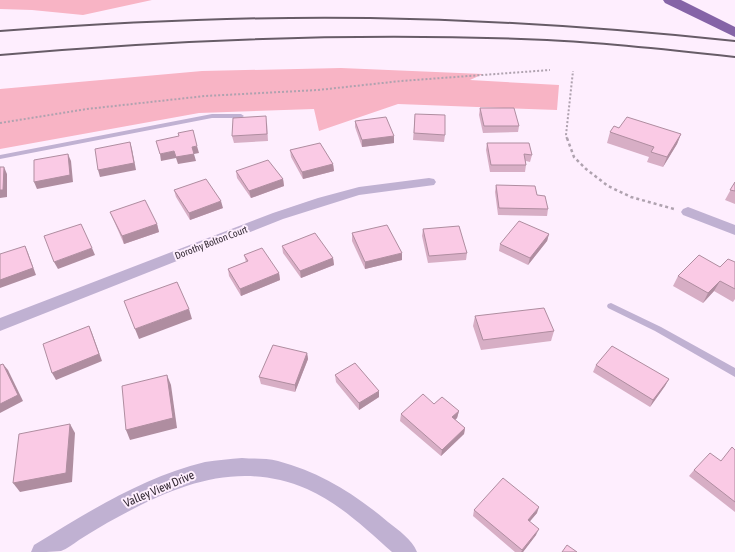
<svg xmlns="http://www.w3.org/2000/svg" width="735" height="552" viewBox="0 0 735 552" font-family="'Asap Condensed',sans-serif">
	<rect width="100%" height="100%" fill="#feeefe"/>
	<g fill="#f8b4c5">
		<polygon points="0,0 152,0 83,15 32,10 0,9"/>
		<polygon points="341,68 483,74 470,80 559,85 557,110 398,104 319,131 314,109 199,113 0,149 0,89 202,71"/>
	</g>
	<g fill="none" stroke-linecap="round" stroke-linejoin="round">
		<g stroke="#afa2af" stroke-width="2" stroke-dasharray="2 2" stroke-linecap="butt">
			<polyline points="0,123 87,109 205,96 318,90 401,81 550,70"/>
			<polyline points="567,139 566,135 573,71"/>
		</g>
		<polyline stroke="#afa2af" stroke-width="2.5" stroke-dasharray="3 3" stroke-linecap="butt" points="567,138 574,157 586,169 608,186 631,197 674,209"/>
		<g fill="#c0b1d2" fill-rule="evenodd">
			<polygon points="212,114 241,114 244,116 241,118 212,118 0,159 0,155"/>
			<polygon points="611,303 661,327 735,368 735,377 655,331 608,308 607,306 608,304"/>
		</g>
		<g fill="#c0b1d2" fill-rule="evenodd">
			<polygon points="429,178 434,179 436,182 434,185 359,195 283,219 0,331 0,318 273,213 318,198 359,187"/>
			<polygon points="688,207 735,225 735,235 683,215 681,212 683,209"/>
			<path d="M242 458C253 459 267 458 278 461 320 472 355 494 388 522 398 530 412 539 417 552H392C366 529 339 503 307 489 240 460 178 484 118 517 104 524 92 532 79 540 73 544 67 549 61 551 53 552 39 552 31 552L34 545C88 512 143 477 205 462 217 460 230 459 242 458Z"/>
		</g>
		<polygon fill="#8564a7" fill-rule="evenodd" points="663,0 681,0 735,27 735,37 665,3"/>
		<g stroke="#675c67" stroke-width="2">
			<path d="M0 31C123 22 246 16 370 18 492 20 613 28 735 41"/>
			<path d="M0 55C182 39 364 32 547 40 610 43 673 50 735 57"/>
		</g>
	</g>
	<g fill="#d7aec5">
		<polygon points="480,108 519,126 518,132 483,133 479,115"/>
		<polygon points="415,114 445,135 444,142 413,140"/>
		<polygon points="355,121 394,136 394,143 362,147 355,127"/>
		<polygon points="267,123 268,141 234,143 232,136"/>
		<polygon points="619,128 681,134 677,144 663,167 647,162 649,157 607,143 610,132"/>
		<polygon points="487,143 532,155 530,162 526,161 526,165 525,172 490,172 486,150"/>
		<polygon points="290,150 333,164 334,171 303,179 291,157"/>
		<polygon points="236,171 283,179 284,186 251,198 237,178"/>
		<polygon points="735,182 735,204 725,200"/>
		<polygon points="496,185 537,195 548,209 547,216 498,215 495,192"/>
		<polygon points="174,190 223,208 190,220 176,197"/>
		<polygon points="110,212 157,224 159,232 124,244"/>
		<polygon points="423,229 467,253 466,260 428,263 422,236"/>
		<polygon points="352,233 402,260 365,269 352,241"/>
		<polygon points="549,234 547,241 528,265 499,251 500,244"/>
		<polygon points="282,246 333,258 334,265 301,278 283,253"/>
		<polygon points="244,255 279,273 280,280 241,296 229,276 228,269 246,262"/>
		<polygon points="735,262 735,299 733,302 714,291 703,303 673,286 678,276 720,267"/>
		<polygon points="475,316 554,331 551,341 481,350 473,326"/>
		<polygon points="307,353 308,359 295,392 261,384 259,377"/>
		<polygon points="596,365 669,379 665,386 650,407 593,372"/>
		<polygon points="335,375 379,397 359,410 336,382"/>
		<polygon points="434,404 459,411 457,418 455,420 465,428 464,434 441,456 400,421 401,414"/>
		<polygon points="735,450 735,512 689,476 694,470 721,461"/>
		<polygon points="474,510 537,513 529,522 536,535 523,552 515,552 473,516"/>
	</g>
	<g fill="#af8da0">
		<polygon points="681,134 677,144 663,167 667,157"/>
		<polygon points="394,136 394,143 362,147 362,140"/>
		<polygon points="130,142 132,149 136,170 100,177 98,170"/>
		<polygon points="197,146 199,153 194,154 196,161 178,164 176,158 161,161 160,154"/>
		<polygon points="68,154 71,161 73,182 37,189 34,182"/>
		<polygon points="333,164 334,171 303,179 302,172"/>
		<polygon points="4,167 7,174 7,197 0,198 0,190"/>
		<polygon points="283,179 284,186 251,198 249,191"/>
		<polygon points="221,201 223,208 190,220 189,213"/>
		<polygon points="157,224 159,232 124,244 122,236"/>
		<polygon points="549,234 547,241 528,265 530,258"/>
		<polygon points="25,246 28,253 36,275 0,288 0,280"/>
		<polygon points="92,248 95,255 58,269 54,262"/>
		<polygon points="402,253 402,260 365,269 365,262"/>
		<polygon points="333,258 334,265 301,278 300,271"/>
		<polygon points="279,273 280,280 241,296 240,289"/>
		<polygon points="720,281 714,291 703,303 708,293"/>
		<polygon points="189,309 192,319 139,339 135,329"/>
		<polygon points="89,326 92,333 102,361 56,380 52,373"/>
		<polygon points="307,353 308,359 295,392 295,385"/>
		<polygon points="3,364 8,370 23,401 0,413 0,404"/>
		<polygon points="167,375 171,385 177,428 130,440 126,430"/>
		<polygon points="669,379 665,386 650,407 653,400"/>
		<polygon points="379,391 379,397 359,410 359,403"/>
		<polygon points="459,411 457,418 451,424 452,417"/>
		<polygon points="70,424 75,433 72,482 20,492 13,483"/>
		<polygon points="465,428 464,434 441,456 442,450"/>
		<polygon points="539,507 537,513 526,526 528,520"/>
		<polygon points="539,529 536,535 523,552 521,552"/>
	</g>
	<g fill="#facae5" stroke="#af8da0">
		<polygon points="480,108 514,108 519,126 484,126"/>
		<polygon points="415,114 445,115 445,135 414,133"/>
		<polygon points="266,116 267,134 232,136 233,118"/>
		<polygon points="386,117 394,136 362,140 355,121"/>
		<polygon points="627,117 681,134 667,157 651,152 654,147 610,132 614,126 619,128"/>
		<polygon points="193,130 197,146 192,147 194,154 176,157 174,151 160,154 156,141 179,136 178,133"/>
		<polygon points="130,142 134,163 98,170 95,149"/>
		<polygon points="320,143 333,164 302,172 290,150"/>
		<polygon points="487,143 529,143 532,155 524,154 526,165 491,165"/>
		<polygon points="68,154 70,175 34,182 34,160"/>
		<polygon points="268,160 283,179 249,191 236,171"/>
		<polygon points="0,167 4,167 3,190 0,190"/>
		<polygon points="206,179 221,201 189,213 174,190"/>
		<polygon points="735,182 735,191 730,190"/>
		<polygon points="496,185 535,186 537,195 545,196 548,209 499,208"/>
		<polygon points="145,200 157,224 122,236 110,212"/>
		<polygon points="519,221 549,234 530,258 500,244"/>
		<polygon points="81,224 92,248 54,262 44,236"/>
		<polygon points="387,225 402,253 365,262 352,233"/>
		<polygon points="459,226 467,253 429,256 423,229"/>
		<polygon points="315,233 333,258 300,271 282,246"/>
		<polygon points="25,246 33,268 0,280 0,254"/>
		<polygon points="262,248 279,273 240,289 228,269 248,261 244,255"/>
		<polygon points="699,255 720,267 728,259 735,262 735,289 720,281 708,293 678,276"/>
		<polygon points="177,282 189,309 135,329 124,301"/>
		<polygon points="544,308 554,331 483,340 475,316"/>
		<polygon points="89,326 99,354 52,373 43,344"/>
		<polygon points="273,345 307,353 295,385 259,377"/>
		<polygon points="612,346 669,379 653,400 596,365"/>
		<polygon points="355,363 379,391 359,403 335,375"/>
		<polygon points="3,364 18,395 0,404 0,365"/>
		<polygon points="167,375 173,418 126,430 122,386"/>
		<polygon points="423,394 434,404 442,397 459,411 452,417 465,428 442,450 401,414"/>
		<polygon points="70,424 66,473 13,483 19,434"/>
		<polygon points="732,447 735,450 735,502 694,470 710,453 721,461"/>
		<polygon points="503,478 539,507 528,520 539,529 522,550 474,510"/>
		<polygon points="567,545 577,552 562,552"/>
	</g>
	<g text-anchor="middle" stroke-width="4" stroke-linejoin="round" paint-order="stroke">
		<g font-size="10" fill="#342a34" stroke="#feeefe">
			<text transform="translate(211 242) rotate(-21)" y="4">Dorothy Bolton Court</text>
		</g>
		<g font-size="12" fill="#342a34" stroke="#feeefe">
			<text transform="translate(159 489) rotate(-23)" y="4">Valley View Drive</text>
		</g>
	</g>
</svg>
